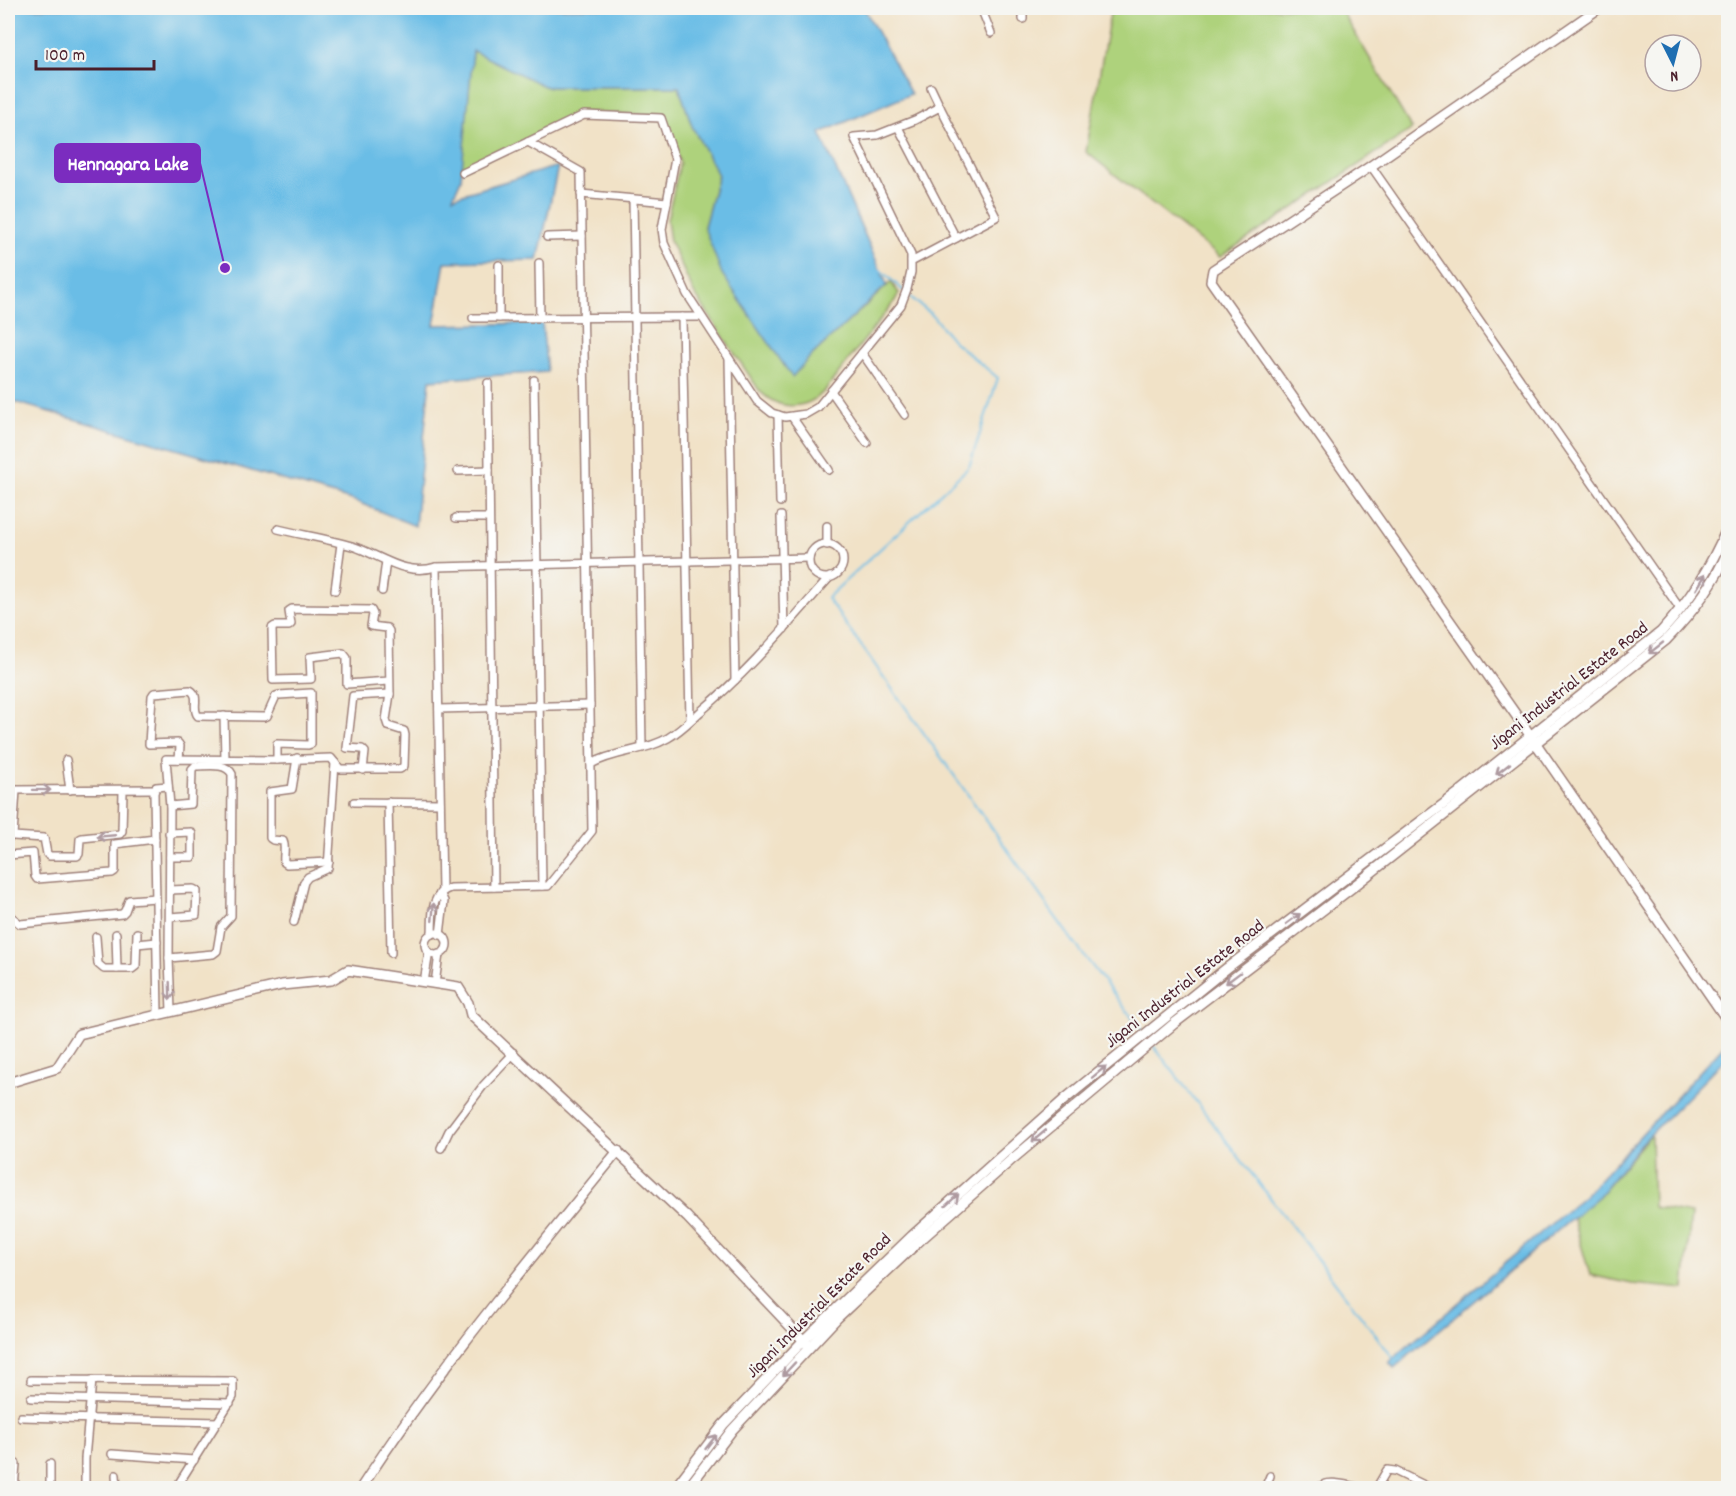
<svg xmlns="http://www.w3.org/2000/svg" width="1736" height="1496" viewBox="0 0 1736 1496" font-family="Dekko,sans-serif">
	<rect width="100%" height="100%" fill="#f6f6f2"/>
	<filter id="ink" filterUnits="userSpaceOnUse"><feTurbulence type="fractalNoise" baseFrequency=".0167" numOctaves="2"/><feDisplacementMap in="SourceGraphic" scale="12" xChannelSelector="R" yChannelSelector="G"/><feConvolveMatrix kernelMatrix="1 2 1 2 8 2 1 2 1" color-interpolation-filters="sRGB"/></filter>
	<filter id="wash" filterUnits="userSpaceOnUse"><feTurbulence type="fractalNoise" baseFrequency=".008" numOctaves="4" result="noise"/><feDisplacementMap in="SourceGraphic" scale="24" xChannelSelector="R" yChannelSelector="G"/><feGaussianBlur stdDeviation="1.35" result="paint"/><feColorMatrix in="noise" values="0 0 0 0 0 0 0 0 0 0 0 0 0 0 0 0 0 1.4 0 .05"/><feComposite in="paint" operator="in"/></filter>
	<g filter="url(#wash)">
		<rect width="100%" height="100%" fill="#f1e2c7"/>
		<g fill="#aed27b" stroke="#7c7853" stroke-width="1.5">
			<polygon points="1111,8 1340,8 1412,129 1220,257 1086,152"/>
			<path d="M473 50 547 87H679L692 126 718 175 704 227 792 376 809 358 891 282 899 293 894 302 826 389C807 411 778 411 759 390L694 293 670 241 667 220 680 163 662 115 585 113 461 170Z"/>
			<polygon points="1651,1134 1653,1207 1691,1214 1684,1289 1632,1284 1590,1275 1573,1217 1599,1196"/>
		</g>
		<g fill="#6abde6" stroke="#5a6e88" stroke-width="1.5">
			<polygon points="8,8 864,8 911,94 820,133 887,285 809,358 792,377 722,274 704,227 718,175 692,126 679,87 546,87 473,51 461,179 453,197 558,166 538,260 445,262 434,325 542,323 547,372 430,380 415,526 355,501 8,400"/>
			<polygon points="1728,1041 1728,1056 1640,1145 1599,1196 1394,1368 1389,1362 1586,1194"/>
		</g>
		<g fill="none" stroke-linecap="round" stroke-linejoin="round">
			<g stroke="#6abde6" stroke-width="2">
				<polyline points="879,269 904,291"/>
				<polyline points="908,295 932,315 952,340 998,378 969,467 827,598 1072,940 1144,1033"/>
				<polyline points="1152,1044 1394,1359"/>
			</g>
		</g>
	</g>
	<g filter="url(#ink)">
		<g fill="none" stroke-linecap="round" stroke-linejoin="round">
			<defs>
				<g id="street">
					<polyline points="981,8 991,33"/>
					<polyline points="1023,8 1023,19"/>
					<polyline points="931,88 940,107"/>
					<polyline points="898,127 956,238"/>
					<polyline points="1371,166 1681,610"/>
					<polyline points="463,173 584,115 661,118 675,159 662,229 664,243 687,294 757,401 772,413 785,417 806,414 818,407 901,305 907,289 911,272 911,255 854,137 877,135 915,120 940,107 996,217 911,262"/>
					<polyline points="581,194 667,202"/>
					<polyline points="633,199 642,748"/>
					<polyline points="547,237 582,236"/>
					<polyline points="539,263 540,318"/>
					<polyline points="499,265 499,318"/>
					<polyline points="682,317 690,720"/>
					<polyline points="473,318 701,317"/>
					<polyline points="862,353 905,415"/>
					<polyline points="729,359 735,680"/>
					<polyline points="534,380 542,886"/>
					<polyline points="488,383 494,887"/>
					<polyline points="831,391 867,443"/>
					<polyline points="778,415 780,502"/>
					<polyline points="792,417 829,470"/>
					<polyline points="458,471 489,470"/>
					<polyline points="781,516 784,629"/>
					<polyline points="456,518 489,518"/>
					<polyline points="827,526 827,545"/>
					<path d="M278 529C303 535 328 539 352 546 381 555 404 577 436 567"/>
					<circle cx="826" cy="561" r="17"/>
					<polyline points="335,590 341,544"/>
					<polyline points="382,591 386,561"/>
					<polyline points="389,681 347,684 347,658 343,653 310,657 311,679 273,680 272,628 275,626 289,626 291,624 289,611 292,609 371,610 373,614 371,626 387,628 389,631 390,694"/>
					<polyline points="439,709 590,705"/>
					<polyline points="224,716 225,759"/>
					<path d="M297 758 292 789 270 792V838L273 840 283 841C286 847 283 855 284 862L287 864 329 862"/>
					<path d="M179 759 180 746 178 743 149 744 152 696 154 693 190 690C201 696 191 708 198 716L264 717 267 716 276 696 279 695 311 693V744L308 745 277 744V760"/>
					<polyline points="66,760 70,790"/>
					<path d="M591 764C616 750 644 752 668 738 680 731 690 721 700 712 748 672 788 624 830 577"/>
					<polyline points="123,791 122,831 120,834 82,838 80,839 79,854 77,856 50,856 47,854 44,838 13,836 16,790 154,789"/>
					<polyline points="354,802 440,803"/>
					<polyline points="388,802 391,953"/>
					<polyline points="169,833 191,832 192,834 192,857 170,857"/>
					<polyline points="8,855 33,853 35,876 37,879 112,873 115,871 115,844 155,839"/>
					<polyline points="170,890 193,889 197,891 196,915 170,917"/>
					<polyline points="442,891 436,567 809,558"/>
					<polyline points="440,893 444,901 440,935"/>
					<polyline points="8,914 20,924 122,914 125,911 129,900 156,898"/>
					<polyline points="294,922 304,882 308,877 328,868 335,763"/>
					<circle cx="436" cy="944" r="11"/>
					<polyline points="116,934 117,969"/>
					<path d="M432 934C433 916 429 895 450 888L548 886 592 831 581 172 528 142"/>
					<polyline points="96,937 98,964 104,969 132,969 136,966 137,933"/>
					<polyline points="137,944 157,942"/>
					<path d="M169 958 213 954 217 951 221 927 231 916 232 774C226 762 207 766 195 766L192 769 191 804 170 806"/>
					<polyline points="424,982 429,952"/>
					<polyline points="435,984 439,954"/>
					<polyline points="171,1011 169,958 170,806 166,759 277,760 331,758 340,769 400,769 404,766 405,735 404,731 388,726 386,720 390,694 353,696 347,748 362,749 365,752 363,770"/>
					<polyline points="158,1014 154,793 156,787 168,786"/>
					<polyline points="441,1148 449,1131 483,1086 514,1053"/>
					<polyline points="31,1380 233,1381 233,1397 176,1488"/>
					<polyline points="31,1398 230,1403"/>
					<polyline points="21,1417 218,1422"/>
					<polyline points="112,1454 194,1460"/>
					<polyline points="116,1475 117,1488"/>
					<polyline points="14,1488 16,1464"/>
					<polyline points="50,1488 50,1464"/>
					<polyline points="85,1488 85,1459 92,1380"/>
					<polyline points="1265,1488 1270,1476"/>
					<path d="M1319 1488C1328 1478 1350 1487 1363 1488"/>
					<polyline points="1364,1488 1377,1487 1387,1470 1395,1471 1430,1488"/>
				</g>
				<g id="secondary">
					<polyline points="1599,8 1371,166 1213,270 1211,281 1530,735 1728,1021"/>
					<polyline points="8,1083 57,1068 79,1034 282,985 331,980 348,970 458,987 468,1003 471,1015 687,1217 806,1343"/>
					<path d="M361 1488C437 1370 529 1261 618 1151"/>
					<path d="M675 1488 723 1425 803 1341 912 1236 1065 1099 1227 968 1461 791 1661 632C1691 599 1710 568 1728 527"/>
					<path d="M688 1488 732 1430 838 1317 918 1242 1010 1161 1176 1022 1358 883 1666 640C1691 614 1714 585 1728 551"/>
				</g>
			</defs>
			<use href="#street" stroke="#9e8079" stroke-width="10"/>
			<use href="#secondary" stroke="#9e8079" stroke-width="12"/>
			<use href="#street" stroke="#fff" stroke-width="7"/>
			<use href="#secondary" stroke="#fff" stroke-width="9"/>
		</g>
		<defs><path id="oneway-shaft" d="M-6 0H5M1.5-3L5.5 0L1.5 3" fill="none" stroke-width="1.6" stroke-linecap="round" stroke-linejoin="round" transform="scale(1.5)"/></defs>
		<g stroke="#ae9aa0">
			<use href="#oneway-shaft" transform="translate(1701 582) rotate(-59)"/>
			<use href="#oneway-shaft" transform="translate(1656 648) rotate(142)"/>
			<use href="#oneway-shaft" transform="translate(1503 769) rotate(142)"/>
			<use href="#oneway-shaft" transform="translate(42 790) rotate(1)"/>
			<use href="#oneway-shaft" transform="translate(106 836) rotate(175)"/>
			<use href="#oneway-shaft" transform="translate(433 912) rotate(-85)"/>
			<use href="#oneway-shaft" transform="translate(1293 919) rotate(-36)"/>
			<use href="#oneway-shaft" transform="translate(1233 978) rotate(143)"/>
			<use href="#oneway-shaft" transform="translate(170 991) rotate(88)"/>
			<use href="#oneway-shaft" transform="translate(1099 1072) rotate(-39)"/>
			<use href="#oneway-shaft" transform="translate(1039 1136) rotate(140)"/>
			<use href="#oneway-shaft" transform="translate(952 1200) rotate(-42)"/>
			<use href="#oneway-shaft" transform="translate(789 1369) rotate(133)"/>
			<use href="#oneway-shaft" transform="translate(711 1442) rotate(-52)"/>
		</g>
	</g>
	<g text-anchor="middle" stroke-width="4.5" stroke-linejoin="round" paint-order="stroke">
		<g font-size="18" fill="#4a1f2b" stroke="#f6f6f2">
			<text transform="translate(1568 685) rotate(-38)" y="6">Jigani Industrial Estate Road</text>
			<text transform="translate(1184 983) rotate(-38)" y="6">Jigani Industrial Estate Road</text>
			<text transform="translate(818 1305) rotate(-45)" y="6">Jigani Industrial Estate Road</text>
		</g>
	</g>
	<path fill="none" stroke="#7b2cbf" stroke-width="2" d="M225 268L200 163"/>
	<circle fill="#7b2cbf" stroke="#f6f6f2" stroke-width="2" cx="225" cy="268" r="6"/>
	<rect fill="#7b2cbf" stroke="#7b2cbf" stroke-width="2" x="55" y="144" width="145" height="38" rx="6"/>
	<g font-size="20" text-anchor="middle" font-weight="bold" fill="#fff">
		<text x="128" y="170">Hennagara Lake</text>
	</g>
	<rect width="1736" height="1496" fill="none" stroke="#f6f6f2" stroke-width="30"/>
	<g transform="translate(1673 63) rotate(174)"><circle r="28" fill="#f6f6f2" stroke="#b1a0a2" stroke-width="1.5"/>
	<path d="M0-4.5L10 22L0 15L-10 22Z" fill="#1f6fb2"/>
	<text y="-9" font-size="16" font-weight="bold" text-anchor="middle" fill="#4a1f2b">N</text>
	</g>
	<path d="M36 60v9h118v-9" fill="none" stroke="#4a1f2b" stroke-width="3"/>
	<text x="45" y="60" font-size="18" fill="#4a1f2b" stroke="#f6f6f2" stroke-width="4.5" paint-order="stroke">100 m</text>
</svg>
